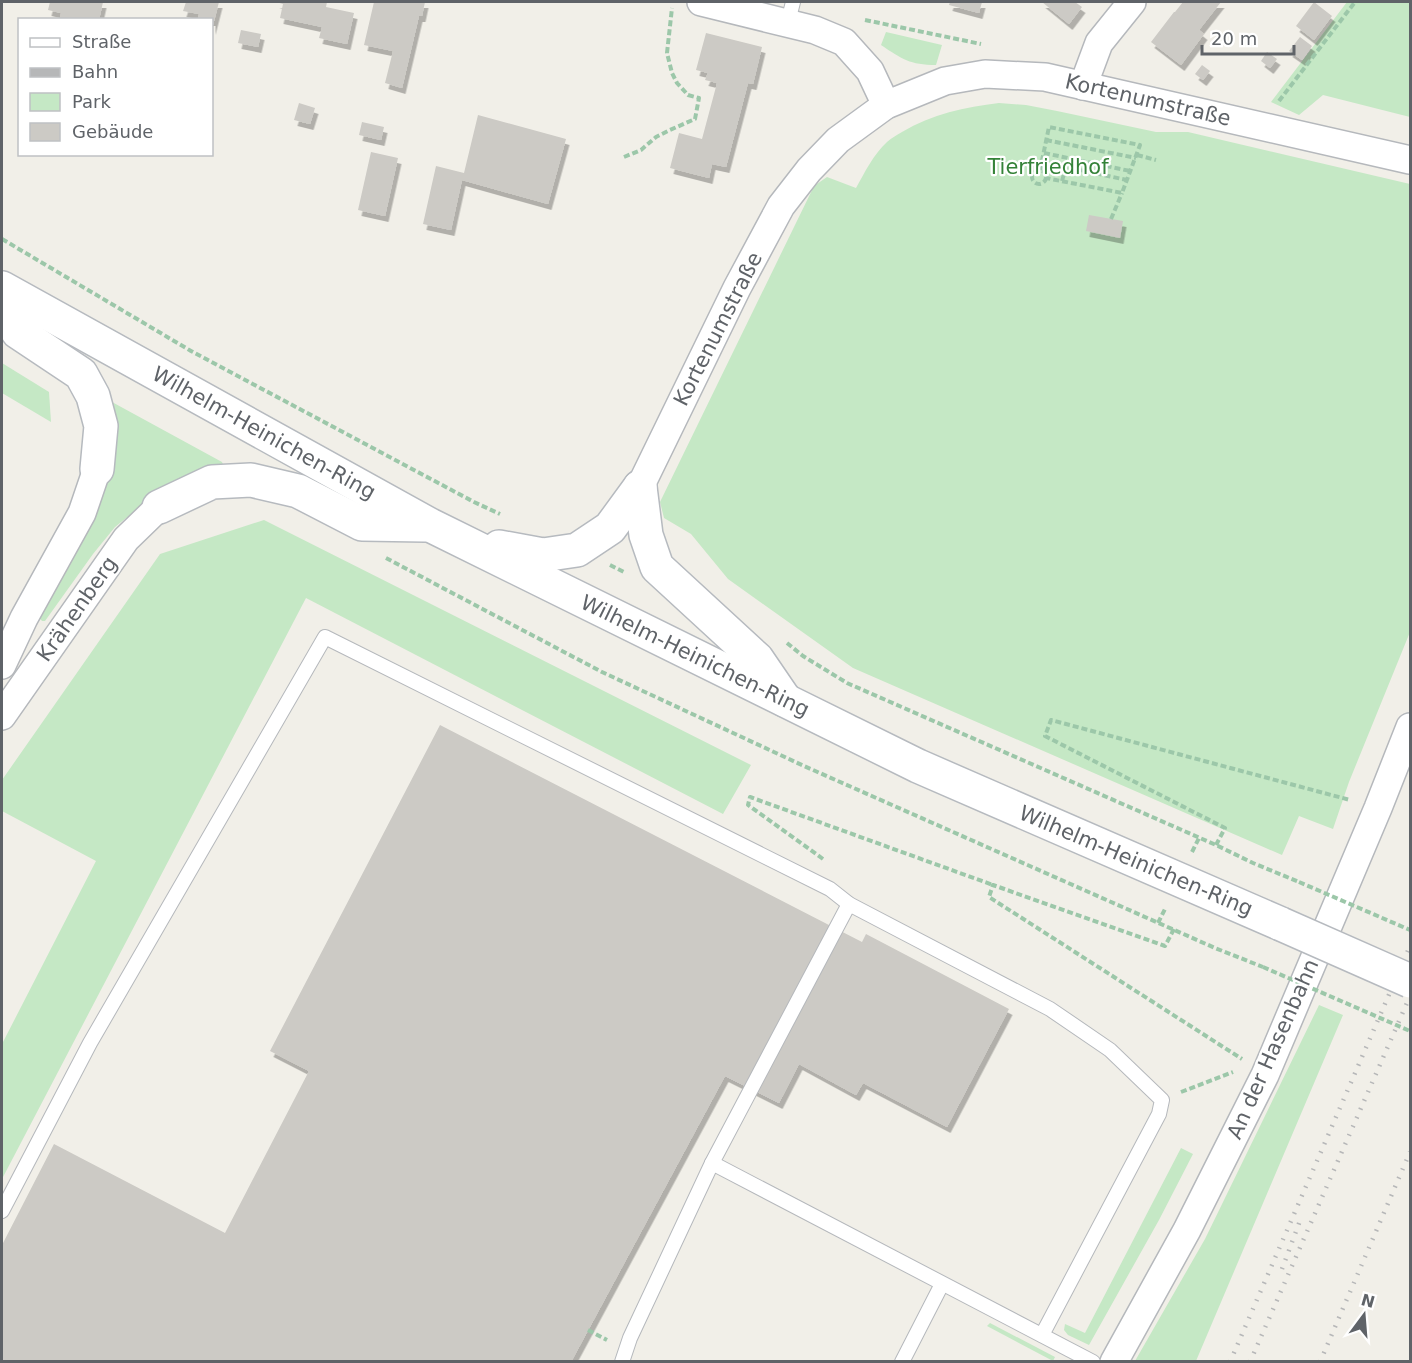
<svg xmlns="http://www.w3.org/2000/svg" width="1412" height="1363" viewBox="0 0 1412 1363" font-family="'DejaVu Sans',sans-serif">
	<defs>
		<filter id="shadow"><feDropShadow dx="3.5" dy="6" stdDeviation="0" flood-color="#0004"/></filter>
	</defs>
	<rect width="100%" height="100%" fill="#f1efe8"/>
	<g fill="#c5e8c5">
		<polygon points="1347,2 1410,2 1410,117 1323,95 1299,115 1271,102"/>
		<path d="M886 32 942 45 936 65C910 65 902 59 881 45Z"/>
		<path d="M999 103 1026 105 1057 111 1156 132H1188L1410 184V632L1349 782 1333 829 1299 816 1282 855 853 668 728 579 691 534 664 518 660 502 814 186 827 177 856 188C865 172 873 155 887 142 891 138 897 135 902 132 932 114 965 107 999 103Z"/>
		<polygon points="2,363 49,392 51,422 2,393"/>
		<polygon points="112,402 222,462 225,469 150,501 136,510 115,527 93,554 45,621 42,621 38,616 103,493 108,476 108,407"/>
		<polygon points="264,520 751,765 723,814 306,598 2,1179 2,1044 96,861 2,811 2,780 160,554"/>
		<polygon points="1319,1005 1343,1015 1196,1361 1135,1361 1205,1239"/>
		<polygon points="1181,1148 1193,1154 1159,1220 1089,1345 1068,1335 1064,1330 1065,1324 1085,1333"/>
		<polygon points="990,1323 1055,1357 1053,1361 987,1326"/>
	</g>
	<g fill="#cccac5" filter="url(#shadow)">
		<polygon points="50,2 103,2 99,20 60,20 61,13 48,10"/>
		<polygon points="186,2 219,2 212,29 212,20 198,20 199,14 183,11"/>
		<polygon points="276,2 327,2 326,7 354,13 347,44 319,38 322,27 280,18 283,4"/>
		<polygon points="374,2 425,2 422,16 419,16 402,88 385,83 393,51 364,45"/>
		<polygon points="950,2 982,2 979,13 949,5"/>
		<polygon points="1042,2 1075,2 1082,7 1069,24"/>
		<polygon points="1183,2 1221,2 1199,30 1204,34 1181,65 1151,42 1174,12 1175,12"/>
		<polygon points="1314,2 1332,16 1314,40 1296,26"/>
		<polygon points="241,30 261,34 258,47 238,43"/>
		<polygon points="706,33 762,47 753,84 748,83 726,167 712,164 709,178 670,168 679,133 702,139 717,83 705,80 708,73 696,70"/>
		<polygon points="1300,37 1312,46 1302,60 1289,51"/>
		<polygon points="1267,52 1277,59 1270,68 1261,61"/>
		<polygon points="1202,65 1210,71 1203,80 1195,74"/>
		<polygon points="299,103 315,108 310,124 294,120"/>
		<polygon points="478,115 566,139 548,204 462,180 451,230 423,224 436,166 464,173"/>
		<polygon points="362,122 384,127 381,140 359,135"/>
		<polygon points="371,152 398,158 385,216 358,210"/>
		<polygon points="1089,215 1123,221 1120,238 1086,231"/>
		<polygon points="440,725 862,942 866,934 1009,1009 947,1127 863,1083 856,1095 799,1064 779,1103 725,1076 571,1362 2,1362 2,1245 54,1144 225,1233 309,1071 270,1051"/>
	</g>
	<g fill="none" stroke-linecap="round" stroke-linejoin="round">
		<defs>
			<g id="service">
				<polyline points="788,22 793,2"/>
				<polyline points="712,1163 849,904"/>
				<polyline points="2,1211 90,1043 325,637 830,889 849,904 1050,1009 1110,1050 1162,1100 1159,1114 1042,1335"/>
				<polyline points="622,1362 630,1338 712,1163 1093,1362"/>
				<polyline points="902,1362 942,1284"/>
			</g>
			<g id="minor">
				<polyline points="701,2 815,30 844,42 870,71 886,105"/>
				<polyline points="1083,86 1099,43 1132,2"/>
				<polyline points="640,487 737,288 781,206 809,170 838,140 886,105 945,81 985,74 1045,77 1410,160"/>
				<polyline points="2,665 24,618 82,513 97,469"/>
				<polyline points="2,716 126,539 159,507"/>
				<polyline points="1114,1362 1187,1230 1265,1075 1378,808 1410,727"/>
			</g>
			<g id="secondary">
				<polyline points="2,288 430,525 918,766 1281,924"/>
				<polyline points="2,306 18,332 81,374 93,396 101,426 97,469"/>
				<polyline points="640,487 646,535 657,567 757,659 785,700"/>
				<polyline points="159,507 212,482 251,480 298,491 362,524 425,525"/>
				<polyline points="499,547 543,555 577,550 610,528 640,487"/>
			</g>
		</defs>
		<use href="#service" stroke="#b5b8bc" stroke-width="16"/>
		<use href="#minor" stroke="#b5b8bc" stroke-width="30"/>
		<use href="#secondary" stroke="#b6babf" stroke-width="36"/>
		<g stroke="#9cc7a9" stroke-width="4" stroke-dasharray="6 3" stroke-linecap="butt">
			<polyline points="865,20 981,44"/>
			<polyline points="1279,101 1355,2"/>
			<polyline points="1046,140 1136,158"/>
			<polyline points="1044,153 1130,171"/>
			<polyline points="1137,155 1156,160"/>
			<polyline points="624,157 641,150 656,137 670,130 695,119 699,98 688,95 677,83 672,73 667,53 672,8"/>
			<circle cx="1039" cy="177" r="7"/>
			<polyline points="1040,170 1049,127 1140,145 1122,193 1046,178"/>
			<polyline points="1062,181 1066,167 1127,180"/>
			<polyline points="1111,219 1122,193"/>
			<polyline points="2,239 191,351 474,502 500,514"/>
			<polyline points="386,558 602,672 804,766 1215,948 1263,967"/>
			<polyline points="610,565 624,572"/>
			<polyline points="787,643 803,656 847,683 1216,845 1253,863 1299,882"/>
			<polyline points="1216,845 1225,828 1045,736 1051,720 1350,800"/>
			<polyline points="1192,852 1199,838"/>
			<polyline points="823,859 748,805 750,797 993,885"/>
			<polyline points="1158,923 1166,907"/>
			<polyline points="1174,929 1165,946 993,885 989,897 1242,1059"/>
			<polyline points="1181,1092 1233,1072"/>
			<polyline points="588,1330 607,1340"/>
		</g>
		<use href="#service" stroke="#fff" stroke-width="14"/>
		<use href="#minor" stroke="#fff" stroke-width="27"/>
		<use href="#secondary" stroke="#fff" stroke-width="33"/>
		<g stroke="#b6b7b8" stroke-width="4.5" stroke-dasharray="1.5 8" stroke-linecap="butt">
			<polyline points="1282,1269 1301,1218"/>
			<polyline points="1230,1362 1410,946"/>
			<polyline points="1250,1362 1410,996"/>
			<polyline points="1320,1362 1410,1152"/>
		</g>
		<defs>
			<polyline id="secondary-bridge" points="1281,924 1410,981"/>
		</defs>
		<use href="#secondary-bridge" stroke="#b6babf" stroke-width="36" stroke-linecap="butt"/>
		<g stroke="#9cc7a9" stroke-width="4" stroke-dasharray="6 3" stroke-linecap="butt">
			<polyline points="1299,882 1410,930"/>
			<polyline points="1263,967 1410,1031"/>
		</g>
		<use href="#secondary-bridge" stroke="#fff" stroke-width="33"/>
	</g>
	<g text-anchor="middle" stroke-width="4.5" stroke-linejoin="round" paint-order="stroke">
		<g font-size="21" fill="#5f6368" stroke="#fff">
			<text transform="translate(1148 100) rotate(13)" y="7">Kortenumstraße</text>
			<text transform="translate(718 329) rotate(-63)" y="7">Kortenumstraße</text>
			<text transform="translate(264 433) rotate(29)" y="7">Wilhelm-Heinichen-Ring</text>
			<text transform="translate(77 609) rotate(-55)" y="7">Krähenberg</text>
			<text transform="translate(695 656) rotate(26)" y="7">Wilhelm-Heinichen-Ring</text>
			<text transform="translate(1136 861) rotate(23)" y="7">Wilhelm-Heinichen-Ring</text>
			<text transform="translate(1273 1049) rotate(-66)" y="7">An der Hasenbahn</text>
		</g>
		<g font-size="21" fill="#348238" stroke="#fff">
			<text x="1048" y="174">Tierfriedhof</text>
		</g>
	</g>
	<rect width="1412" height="1363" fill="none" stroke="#5f6368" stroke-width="6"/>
	<rect x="18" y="18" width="195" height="138" fill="#ffffff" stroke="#bfc1c3" stroke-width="1.5"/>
	<rect x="30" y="38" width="30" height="9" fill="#ffffff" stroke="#bfc1c3" stroke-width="1.5"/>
	<text x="72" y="48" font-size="18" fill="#5f6368">Straße</text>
	<rect x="30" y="68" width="30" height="9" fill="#b6b7b8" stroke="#bfc1c3" stroke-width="1.5"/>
	<text x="72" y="78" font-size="18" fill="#5f6368">Bahn</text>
	<rect x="30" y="93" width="30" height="18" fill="#c5e8c5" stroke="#bfc1c3" stroke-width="1.5"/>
	<text x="72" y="108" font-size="18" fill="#5f6368">Park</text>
	<rect x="30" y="123" width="30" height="18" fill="#cccac5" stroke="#bfc1c3" stroke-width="1.5"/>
	<text x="72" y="138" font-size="18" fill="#5f6368">Gebäude</text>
	<g transform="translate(1364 1315) rotate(16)" stroke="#ffffff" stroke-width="4.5" paint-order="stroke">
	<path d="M0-4.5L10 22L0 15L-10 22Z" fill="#5f6368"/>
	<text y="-9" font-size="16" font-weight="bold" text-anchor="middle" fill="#5f6368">N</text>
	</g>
	<path d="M1202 45v9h92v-9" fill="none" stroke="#5f6368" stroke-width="3"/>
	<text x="1211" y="45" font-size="18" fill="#5f6368" stroke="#ffffff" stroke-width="4.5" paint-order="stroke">20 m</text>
</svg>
